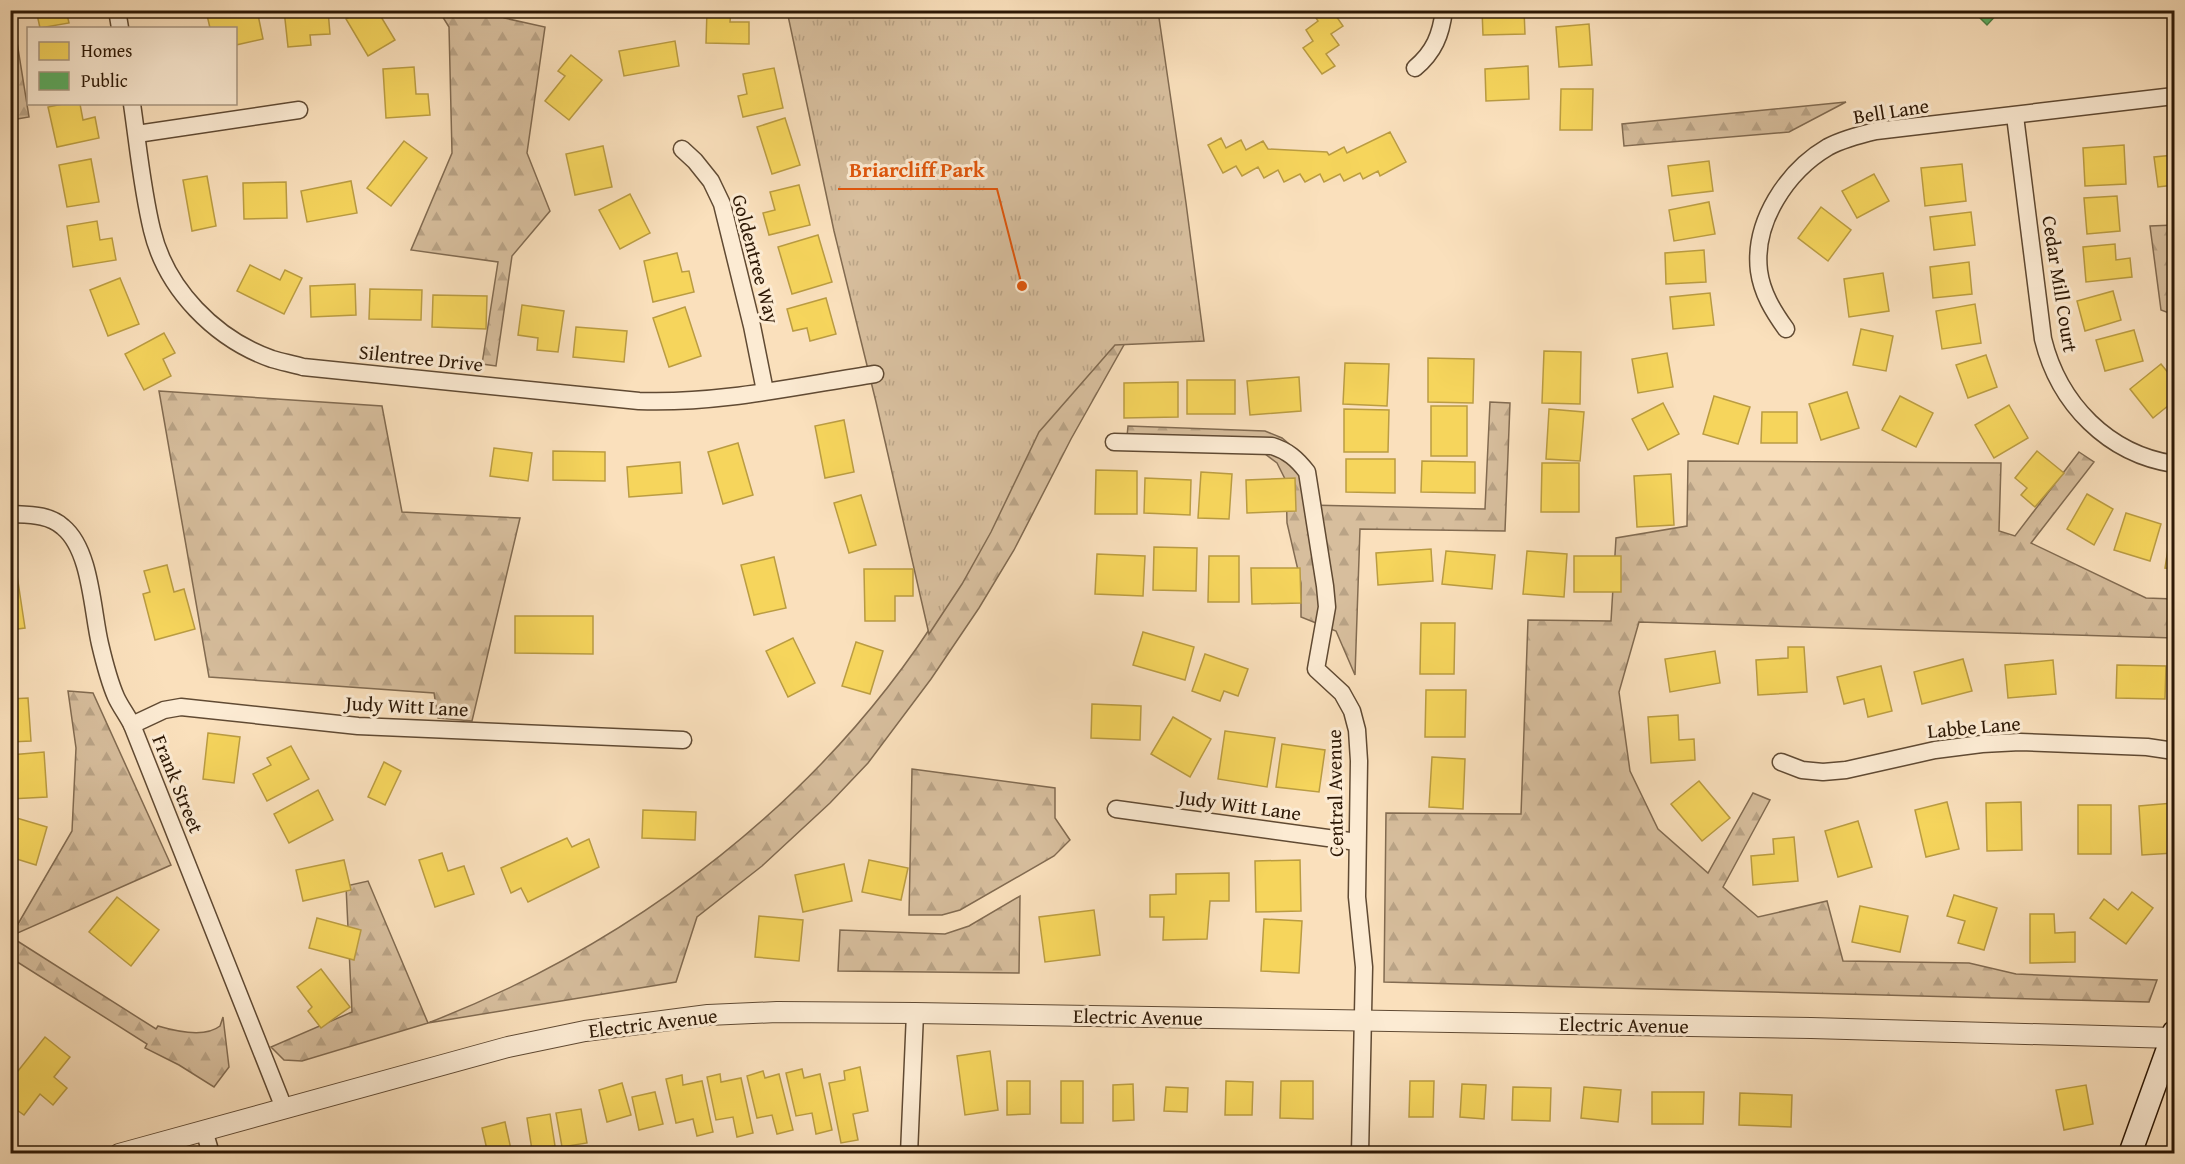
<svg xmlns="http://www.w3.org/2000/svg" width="2185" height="1164" viewBox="0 0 2185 1164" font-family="'Gentium Book Plus',serif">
	<defs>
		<pattern id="forest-firs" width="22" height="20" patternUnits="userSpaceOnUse" patternTransform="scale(1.5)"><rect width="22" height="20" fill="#d7be9d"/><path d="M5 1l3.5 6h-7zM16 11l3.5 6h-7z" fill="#b9a386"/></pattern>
		<pattern id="park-tufts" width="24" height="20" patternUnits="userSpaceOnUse" patternTransform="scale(1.5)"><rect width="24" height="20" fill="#d7be9d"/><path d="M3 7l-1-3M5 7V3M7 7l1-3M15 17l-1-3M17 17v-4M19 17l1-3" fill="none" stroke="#b9a386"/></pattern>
	</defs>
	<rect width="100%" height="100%" fill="#fae0bc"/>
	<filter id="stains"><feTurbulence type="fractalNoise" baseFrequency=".00333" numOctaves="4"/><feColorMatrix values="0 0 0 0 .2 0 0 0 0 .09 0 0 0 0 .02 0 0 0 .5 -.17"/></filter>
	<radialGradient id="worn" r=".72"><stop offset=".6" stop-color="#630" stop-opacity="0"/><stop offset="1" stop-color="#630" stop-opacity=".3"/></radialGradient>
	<g fill="url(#forest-firs)" stroke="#826b51" stroke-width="1.5">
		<polygon points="10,11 12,11 29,117 11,120"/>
		<polygon points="439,11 503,11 504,18 545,27 527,153 550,211 512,256 496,366 482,364 498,262 411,250 452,153 449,27"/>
		<polygon points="1846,102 1789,132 1624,146 1622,124"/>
		<polygon points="2174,225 2174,315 2161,310 2150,226"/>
		<path d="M1113 343H1125L1071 439 1014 550 979 608 931 679 868 763 830 803 762 866 697 917 676 982 428 1023 302 1061 284 1060 271 1047 352 1012 346 886 368 881 428 1023C637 942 826 797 945 605 971 563 992 517 1014 473 1022 459 1028 442 1038 429 1044 420 1053 412 1061 403 1078 383 1096 363 1113 343Z"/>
		<polygon points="159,391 382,406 402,512 520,518 472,721 438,718 434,693 209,677"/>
		<polygon points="1490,402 1510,403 1505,531 1360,529 1355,675 1336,631 1301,617 1301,583 1287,523 1286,481 1277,463 1265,454 1126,447 1128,426 1265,431 1282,438 1296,450 1308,505 1485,509"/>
		<polygon points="2079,452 2094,462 2031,543 2146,598 2174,599 2174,638 1639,622 1619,692 1630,771 1658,829 1708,873 1753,793 1770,800 1723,887 1758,917 1827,901 1843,961 1969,963 2016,974 2157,980 2149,1002 1384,982 1386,813 1521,814 1528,620 1611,621 1616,538 1687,526 1688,461 2001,463 1999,531 2015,536"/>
		<polygon points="68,691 93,693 171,865 11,936 72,831 76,748"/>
		<polygon points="912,769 1055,788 1055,818 1070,840 1054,856 960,910 942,915 909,915"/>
		<polygon points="1020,896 1019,973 838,971 840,930 945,934 969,926"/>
		<path d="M11 937 156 1029 158 1026C175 1031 205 1038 220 1026L223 1017 229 1067 214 1087 179 1065 145 1048 147 1044 11 958Z"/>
	</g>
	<polygon fill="url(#park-tufts)" stroke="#826b51" stroke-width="1.5" points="787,11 1158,11 1186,203 1204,341 1115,345 1039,432 991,532 962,584 929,634 876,402 834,231"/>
	<g fill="#f6d55c" stroke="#ba9c42" stroke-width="1.5">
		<polygon points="36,10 66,10 69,23 40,28"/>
		<polygon points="230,10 231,16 257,10 263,39 236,45 236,28 210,28 206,11"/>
		<polygon points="284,10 328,10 330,34 310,35 311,45 288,47"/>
		<polygon points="360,10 377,10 395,40 368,56 346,19"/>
		<polygon points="707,10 731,10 730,22 749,22 749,44 706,43"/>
		<polygon points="1311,10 1332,10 1343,26 1331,34 1339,45 1326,54 1335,66 1322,74 1303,48 1313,41 1306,30 1318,21"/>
		<polygon points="1482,10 1524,10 1525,34 1483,35"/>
		<polygon points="1589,24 1592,65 1559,67 1556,27"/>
		<polygon points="675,41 679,66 624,76 619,51"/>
		<polygon points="571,55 602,80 569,120 545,101 565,76 558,71"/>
		<polygon points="1528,66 1529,99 1486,101 1485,69"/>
		<polygon points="414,67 416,94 428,94 430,115 386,118 383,69"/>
		<polygon points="774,68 783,108 743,117 738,96 747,94 743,74"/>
		<polygon points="1561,89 1593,89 1592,130 1560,130"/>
		<polygon points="63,104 80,104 83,120 95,117 99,138 57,147 48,107"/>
		<polygon points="785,118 800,165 772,174 757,127"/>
		<polygon points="1390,132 1406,162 1380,176 1378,171 1363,179 1360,173 1344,181 1340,174 1324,182 1320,174 1305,182 1300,174 1284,182 1278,170 1264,178 1258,167 1242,176 1236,166 1223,173 1208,145 1221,138 1226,148 1241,140 1246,150 1263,141 1268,149 1327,152 1329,155 1344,147 1347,153"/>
		<polygon points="404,141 427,158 391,206 367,188"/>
		<polygon points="2124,145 2126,184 2085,186 2083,148"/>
		<polygon points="603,146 612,187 575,195 566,154"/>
		<polygon points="2174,155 2174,185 2158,187 2154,157"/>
		<polygon points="91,159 99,202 67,207 59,165"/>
		<polygon points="1709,161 1713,191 1672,196 1668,166"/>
		<polygon points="1962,164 1966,201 1925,206 1921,168"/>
		<polygon points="1874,174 1889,201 1857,218 1842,191"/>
		<polygon points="207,176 216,226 192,231 183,180"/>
		<polygon points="351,181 357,213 307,222 301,191"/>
		<polygon points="286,182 287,218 244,219 243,183"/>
		<polygon points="799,185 810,225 769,235 763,213 775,210 770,192"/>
		<polygon points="630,194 650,233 620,249 599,210"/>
		<polygon points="2117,196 2120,231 2087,234 2084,198"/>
		<polygon points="1709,202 1715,234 1674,241 1669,210"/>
		<polygon points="1821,207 1851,230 1828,261 1798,238"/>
		<polygon points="1971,212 1975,245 1934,250 1930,217"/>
		<polygon points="97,221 100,240 112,238 116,260 73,267 67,226"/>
		<polygon points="818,235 832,282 792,294 778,247"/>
		<polygon points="2115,244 2116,260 2130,258 2132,277 2086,282 2083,247"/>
		<polygon points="1704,250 1706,282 1666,284 1665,253"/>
		<polygon points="677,253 682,272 689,271 694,292 653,302 644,261"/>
		<polygon points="1969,262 1972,294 1933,298 1930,267"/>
		<polygon points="250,265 280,280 285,270 302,278 284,314 237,291"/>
		<polygon points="1883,273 1889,311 1849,317 1844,279"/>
		<polygon points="120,278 139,324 108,336 90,290"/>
		<polygon points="355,284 356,315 311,317 310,286"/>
		<polygon points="370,289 422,290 421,320 369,319"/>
		<polygon points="2113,291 2121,320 2085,331 2077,301"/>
		<polygon points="1710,293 1714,325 1673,329 1670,297"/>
		<polygon points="433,295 487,296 486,329 432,327"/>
		<polygon points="826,298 836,334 810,341 807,328 793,331 787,309"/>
		<polygon points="1975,304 1981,343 1942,349 1936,311"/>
		<polygon points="522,305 564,311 558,352 537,350 538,338 518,335"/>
		<polygon points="685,307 701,356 669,367 653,318"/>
		<polygon points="576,327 627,331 624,362 573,357"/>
		<polygon points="1861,329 1893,336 1886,371 1853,365"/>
		<polygon points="2134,330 2143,361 2105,371 2096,340"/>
		<polygon points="164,333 175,353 163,359 171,376 144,390 125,354"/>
		<polygon points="1544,351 1581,352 1580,404 1542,403"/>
		<polygon points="1667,353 1673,387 1638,393 1632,359"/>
		<polygon points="1986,355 1997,387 1968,398 1956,365"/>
		<polygon points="1428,358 1474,359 1473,403 1428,402"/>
		<polygon points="1345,363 1389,364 1387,406 1343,404"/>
		<polygon points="2161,364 2174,380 2174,401 2153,418 2130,389"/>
		<polygon points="1299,377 1301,411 1250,415 1247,381"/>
		<rect x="1187" y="380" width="48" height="34"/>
		<polygon points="1178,382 1178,417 1124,418 1124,383"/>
		<polygon points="1847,392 1859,428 1821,440 1809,404"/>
		<polygon points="1714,396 1750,407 1738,444 1703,434"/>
		<polygon points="1900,396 1933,413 1916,447 1882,430"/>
		<polygon points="1663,403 1679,434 1648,450 1632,419"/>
		<polygon points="2009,405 2028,438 1994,458 1975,425"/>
		<rect x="1431" y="406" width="36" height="50"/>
		<polygon points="1344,409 1389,410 1388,452 1344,452"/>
		<polygon points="1549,409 1584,412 1580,461 1546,459"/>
		<polygon points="1762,412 1797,412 1797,443 1761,443"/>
		<polygon points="844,420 854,472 825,478 815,426"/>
		<polygon points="738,443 753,495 723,504 708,452"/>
		<polygon points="494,448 532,453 528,481 490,476"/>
		<polygon points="553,451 605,452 605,481 553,480"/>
		<polygon points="2037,451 2064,473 2035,507 2021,495 2027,488 2015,478"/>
		<polygon points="1346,459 1395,459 1395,493 1346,492"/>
		<polygon points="1422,461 1475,462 1475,493 1421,492"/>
		<polygon points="680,462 682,493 629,497 627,467"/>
		<polygon points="1542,463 1579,463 1579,512 1541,512"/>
		<polygon points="1096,470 1137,471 1137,514 1095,514"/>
		<polygon points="1201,472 1232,474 1229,519 1198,518"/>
		<polygon points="1671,474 1674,525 1637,527 1634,476"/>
		<polygon points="1145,478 1191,480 1190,515 1144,513"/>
		<polygon points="1295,478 1296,511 1247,513 1246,480"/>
		<polygon points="2087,494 2113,509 2094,545 2067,529"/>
		<polygon points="861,495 876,545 849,553 834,503"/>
		<polygon points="2126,513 2161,524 2150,561 2114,550"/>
		<polygon points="2170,536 2174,537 2174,569 2165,568"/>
		<polygon points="1154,547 1197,548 1196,591 1153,590"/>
		<polygon points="1431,549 1433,581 1378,585 1376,553"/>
		<polygon points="1446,551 1495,555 1492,589 1442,584"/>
		<polygon points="1527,551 1567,554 1564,597 1523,594"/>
		<polygon points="1097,554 1145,556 1143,596 1095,594"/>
		<polygon points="1209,556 1239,556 1239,602 1208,602"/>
		<rect x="1574" y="556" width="47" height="36"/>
		<polygon points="774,557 786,608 754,615 741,565"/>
		<polygon points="167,565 174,592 184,589 195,629 155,640 143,594 150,592 144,571"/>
		<polygon points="1251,568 1300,568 1301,603 1252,604"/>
		<polygon points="864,569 913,569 913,596 895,596 895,621 865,621"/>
		<polygon points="17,575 25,628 10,630 10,576"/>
		<polygon points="515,616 593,616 593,654 515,653"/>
		<polygon points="1421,623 1455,623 1454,674 1420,674"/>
		<polygon points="1143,632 1194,647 1185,680 1133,665"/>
		<polygon points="793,638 815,683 788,697 766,651"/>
		<polygon points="856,642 883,651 870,694 842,686"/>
		<polygon points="1788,647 1804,647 1807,692 1758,695 1756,660 1788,658"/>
		<polygon points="1715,651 1720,683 1670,692 1665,659"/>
		<polygon points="1205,654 1248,669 1238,696 1224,691 1220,701 1192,691"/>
		<polygon points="1963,659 1972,691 1922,704 1914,672"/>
		<polygon points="2053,660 2056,694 2008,698 2005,665"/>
		<polygon points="2117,665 2166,666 2165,699 2116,698"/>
		<polygon points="1881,666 1892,711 1868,717 1864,699 1844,704 1837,677"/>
		<polygon points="1426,690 1466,690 1465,737 1425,737"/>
		<polygon points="28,698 31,741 10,742 10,699"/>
		<polygon points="1092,704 1141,706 1140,740 1091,738"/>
		<polygon points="1678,715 1679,740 1694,739 1695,760 1651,763 1648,717"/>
		<polygon points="1173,717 1211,739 1190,777 1151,754"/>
		<polygon points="1225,731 1275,738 1267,787 1218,779"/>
		<polygon points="208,733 240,737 234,783 203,779"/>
		<polygon points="1282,744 1325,750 1319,792 1276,787"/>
		<polygon points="291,746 309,779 267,801 253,774 271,765 267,758"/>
		<polygon points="44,752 47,797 10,799 10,755"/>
		<polygon points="1432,757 1465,759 1463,809 1429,807"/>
		<polygon points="384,762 401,771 385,805 368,797"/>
		<polygon points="1699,781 1730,818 1702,841 1671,804"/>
		<polygon points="318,790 333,820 289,843 274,814"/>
		<polygon points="1947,802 1959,849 1926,857 1915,810"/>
		<polygon points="2021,802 2022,850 1987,851 1986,803"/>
		<polygon points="2173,803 2174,853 2142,855 2139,806"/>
		<rect x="2078" y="805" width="33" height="49"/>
		<polygon points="643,810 696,812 695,840 642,838"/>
		<polygon points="10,816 47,827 36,865 10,857"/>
		<polygon points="1858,821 1872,867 1838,877 1825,831"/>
		<polygon points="1794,837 1798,881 1753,885 1751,856 1774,854 1773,839"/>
		<polygon points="567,838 572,847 589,839 599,867 528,902 521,888 511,893 501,868"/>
		<polygon points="442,853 448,871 464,866 474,894 435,907 419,860"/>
		<polygon points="344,860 351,890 303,901 296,870"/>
		<polygon points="869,860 908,868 901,900 862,892"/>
		<polygon points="1300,860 1301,911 1256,912 1255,861"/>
		<polygon points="844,864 852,901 803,912 795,875"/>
		<polygon points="1229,873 1229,901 1210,901 1207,939 1163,940 1164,917 1150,917 1150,895 1176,894 1176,874"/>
		<polygon points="2132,892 2153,908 2126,944 2090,918 2104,899 2118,910"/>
		<polygon points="1954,895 1997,908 1984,950 1958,943 1965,921 1947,916"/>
		<polygon points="117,897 159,930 131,966 89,932"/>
		<polygon points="1860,906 1908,916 1900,952 1852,942"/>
		<polygon points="1094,910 1100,955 1045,962 1039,917"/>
		<polygon points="2030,914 2054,914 2055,933 2075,932 2075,962 2030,963"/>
		<polygon points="759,916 803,920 799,961 755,957"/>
		<polygon points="317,918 361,930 354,960 309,948"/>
		<polygon points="1264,919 1302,921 1299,973 1261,971"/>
		<polygon points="321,969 350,1007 321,1028 308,1011 312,1007 297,987"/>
		<polygon points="45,1037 70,1057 54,1077 67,1088 53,1105 40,1094 24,1115 10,1105 10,1081"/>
		<polygon points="990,1051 998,1110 965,1115 957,1056"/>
		<polygon points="860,1067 868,1111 853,1114 858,1140 841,1143 829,1083 845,1080 844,1071"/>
		<polygon points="802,1069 804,1078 820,1074 832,1130 816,1134 812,1113 796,1116 786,1073"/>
		<polygon points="763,1071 765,1078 779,1074 793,1130 777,1134 772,1115 757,1118 747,1076"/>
		<polygon points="720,1074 721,1082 741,1078 753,1133 737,1137 733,1117 716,1120 707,1077"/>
		<polygon points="682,1075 683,1085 702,1081 713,1132 697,1136 693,1119 676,1123 666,1079"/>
		<polygon points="1007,1081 1030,1081 1030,1114 1007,1115"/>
		<rect x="1061" y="1081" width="22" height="42"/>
		<polygon points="1226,1081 1253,1082 1252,1115 1225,1115"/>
		<polygon points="1281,1081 1313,1081 1313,1119 1280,1118"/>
		<polygon points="1410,1081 1434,1081 1433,1117 1409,1117"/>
		<polygon points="622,1083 631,1115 607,1122 599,1090"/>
		<polygon points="1133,1084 1134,1120 1113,1121 1113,1085"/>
		<polygon points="1462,1084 1486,1085 1484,1119 1460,1117"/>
		<polygon points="2086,1085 2093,1124 2064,1130 2056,1090"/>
		<polygon points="1166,1087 1188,1088 1187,1112 1164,1111"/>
		<polygon points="1513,1087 1551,1088 1550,1121 1512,1120"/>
		<polygon points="1584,1087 1621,1090 1618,1122 1581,1118"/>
		<polygon points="655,1092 663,1124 639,1130 632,1097"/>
		<polygon points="1652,1092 1704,1092 1703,1124 1652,1124"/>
		<polygon points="1740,1093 1792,1095 1791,1127 1739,1125"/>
		<polygon points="581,1109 587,1143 562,1147 556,1113"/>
		<polygon points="550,1114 555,1146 532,1150 527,1118"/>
		<polygon points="505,1122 512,1154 488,1154 482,1128"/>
	</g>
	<polygon fill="#5aae61" stroke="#4c8145" stroke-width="1.5" points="1972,10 2001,10 1987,25"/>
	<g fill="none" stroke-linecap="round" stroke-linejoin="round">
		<defs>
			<g id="minor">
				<polyline points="117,10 120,28"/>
				<path d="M1415 68C1434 52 1441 35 1444 10"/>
				<path d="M132 104C138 145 142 189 152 230 166 289 215 339 272 359 282 362 293 364 303 367L639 401C718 404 797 386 875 374"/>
				<path d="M2015 116 2043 339C2059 404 2108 454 2174 464"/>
				<polyline points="137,134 299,110"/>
				<polyline points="682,149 695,161 711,181 722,204 752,326 765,391"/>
				<path d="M1786 329C1773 311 1762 293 1759 271 1753 222 1787 171 1828 147 1843 139 1859 135 1876 131L2174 96"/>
				<path d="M1114 442 1272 446C1288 451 1297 459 1307 472L1325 586 1327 607 1316 669 1342 693 1352 711 1357 730 1359 761 1357 897 1364 967 1360 1154"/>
				<path d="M10 514C29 515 49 514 63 527 91 550 92 610 100 644 104 661 109 681 116 697 120 706 127 715 132 725L284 1108"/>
				<polyline points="132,725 164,710 181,707 358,726 683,740"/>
				<polyline points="1781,762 1802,770 1823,772 1846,770 1935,750 1982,744 2020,742 2147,747 2174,751"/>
				<polyline points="1116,809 1357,842"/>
				<polyline points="204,1130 211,1154"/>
				<polyline points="909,1154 915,1013"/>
			</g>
			<polyline id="tertiary" points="119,1154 508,1047 585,1031 708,1015 777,1012 915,1013 1811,1028 2174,1038"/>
			<polyline id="secondary" points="2130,1154 2174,1032"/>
		</defs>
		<use href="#minor" stroke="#604a33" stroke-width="19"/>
		<use href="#tertiary" stroke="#604a33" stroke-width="22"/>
		<use href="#secondary" stroke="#2d1805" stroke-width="25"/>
		<use href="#minor" stroke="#fcebd3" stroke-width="16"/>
		<use href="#tertiary" stroke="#fcebd3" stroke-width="20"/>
		<use href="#secondary" stroke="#fcebd3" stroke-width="22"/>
	</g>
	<g text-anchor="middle" stroke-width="6" stroke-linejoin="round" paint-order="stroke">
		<g font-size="20" fill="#2d1805" stroke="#fcebd3">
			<text transform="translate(1891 111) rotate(-9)" y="7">Bell Lane</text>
			<text transform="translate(756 259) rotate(75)" y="7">Goldentree Way</text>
			<text transform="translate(2060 284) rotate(81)" y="7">Cedar Mill Court</text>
			<text transform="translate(421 358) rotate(6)" y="7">Silentree Drive</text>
			<text transform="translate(407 706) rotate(3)" y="7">Judy Witt Lane</text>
			<text transform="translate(1974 727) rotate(-5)" y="7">Labbe Lane</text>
			<text transform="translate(178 784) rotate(68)" y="7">Frank Street</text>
			<text transform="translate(1335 793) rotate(-91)" y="7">Central Avenue</text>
			<text transform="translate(1240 805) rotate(8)" y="7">Judy Witt Lane</text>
			<text transform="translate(1138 1017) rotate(1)" y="7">Electric Avenue</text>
			<text transform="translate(653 1023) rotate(-7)" y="7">Electric Avenue</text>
			<text transform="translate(1624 1025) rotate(1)" y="7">Electric Avenue</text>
		</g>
	</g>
	<path fill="none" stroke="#df560c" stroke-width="2" d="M1022 286L997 189H838"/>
	<circle fill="#df560c" stroke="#fcebd3" stroke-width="2" cx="1022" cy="286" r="6"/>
	<g font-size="21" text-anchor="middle" font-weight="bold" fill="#df560c" stroke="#fcebd3" stroke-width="6" stroke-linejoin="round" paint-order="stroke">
		<text x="917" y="177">Briarcliff Park</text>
	</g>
	<rect width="2185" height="1164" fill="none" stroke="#fae0bc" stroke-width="36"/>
	<rect x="12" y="12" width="2161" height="1140" fill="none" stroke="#2d1805" stroke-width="3"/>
	<rect x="18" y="18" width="2149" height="1128" fill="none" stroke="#2d1805" stroke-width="1.5"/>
	<rect x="27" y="27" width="210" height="78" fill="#fcebd3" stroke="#a99781" stroke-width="1.5"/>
	<rect x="39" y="42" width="30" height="18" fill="#f6d55c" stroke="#a99781" stroke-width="1.5"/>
	<text x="81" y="57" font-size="18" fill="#2d1805">Homes</text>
	<rect x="39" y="72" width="30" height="18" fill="#5aae61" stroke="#a99781" stroke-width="1.5"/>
	<text x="81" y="87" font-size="18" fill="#2d1805">Public</text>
	<rect width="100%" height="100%" filter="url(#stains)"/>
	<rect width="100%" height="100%" fill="url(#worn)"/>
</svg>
